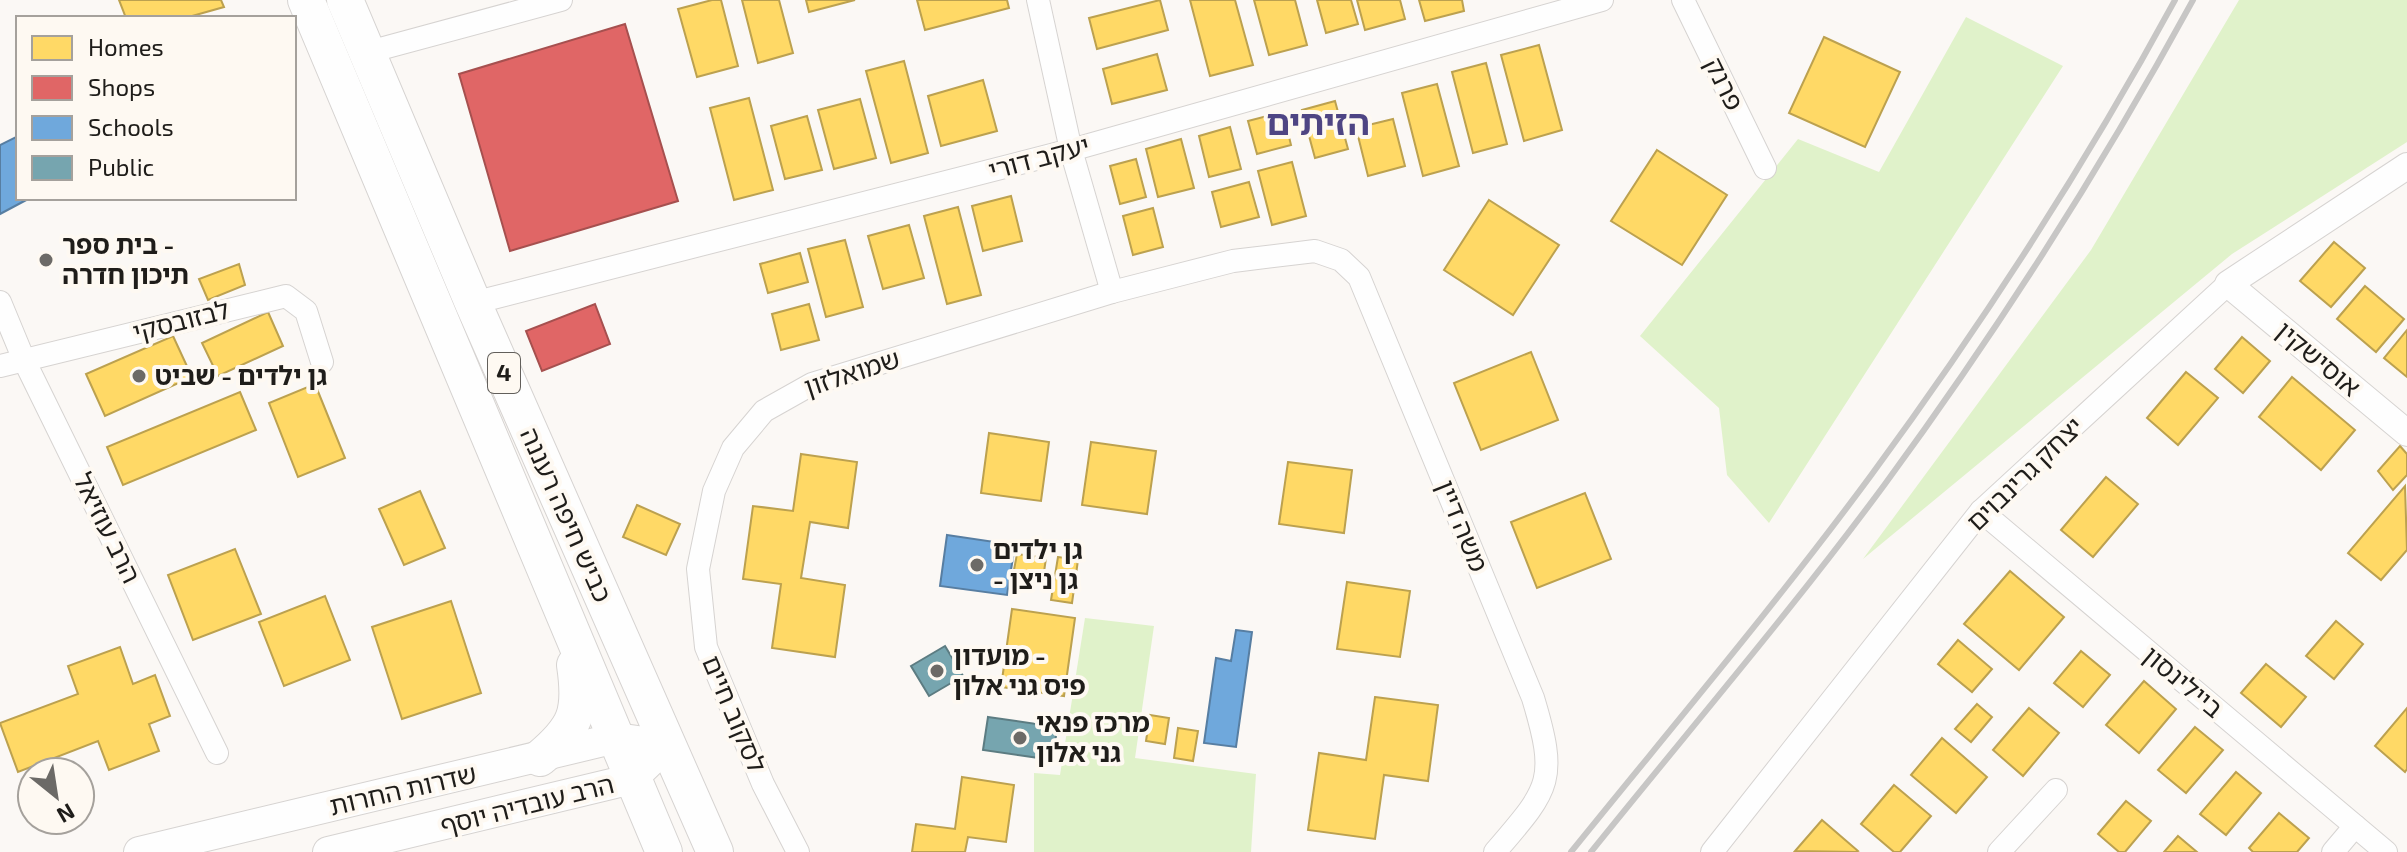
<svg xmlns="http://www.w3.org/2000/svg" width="2407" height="852" viewBox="0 0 2407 852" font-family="'Exo 2','Noto Sans Hebrew',sans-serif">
	<rect width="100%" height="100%" fill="#fbf8f5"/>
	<g fill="#e0f2ca">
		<polygon points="2239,0 2407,0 2407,142 2232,254 1863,559 2091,250"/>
		<polygon points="1966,17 2063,66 1769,523 1727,475 1719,408 1640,336 1798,139 1879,172"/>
		<polygon points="1085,618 1154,626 1135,758 1256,774 1251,852 1034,852 1034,773 1060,775"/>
	</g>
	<g fill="#ffd966" stroke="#bca14f" stroke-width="2">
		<polygon points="119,0 221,0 224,7 185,18 126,18"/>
		<polygon points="712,0 721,0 738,66 697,77 678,9"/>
		<polygon points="742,0 779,0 793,53 758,63"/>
		<polygon points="806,0 855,0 809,12"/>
		<polygon points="917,0 1007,0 1009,8 925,30"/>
		<polygon points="1160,0 1168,30 1097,49 1089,18"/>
		<polygon points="1190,0 1235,0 1253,65 1210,76"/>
		<polygon points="1254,0 1295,0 1307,45 1269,55"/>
		<polygon points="1317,0 1351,0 1358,24 1326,33"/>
		<polygon points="1357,0 1400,0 1405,19 1365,30"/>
		<polygon points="1419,0 1462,0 1464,11 1425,21"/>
		<polygon points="1824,37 1900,72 1865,147 1789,113"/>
		<polygon points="1539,45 1562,130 1524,141 1501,55"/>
		<polygon points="1157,54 1167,90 1112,104 1103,69"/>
		<polygon points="904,61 928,153 891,163 866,71"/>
		<polygon points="1486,63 1507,144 1473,153 1452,72"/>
		<polygon points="983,80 997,131 941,146 928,96"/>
		<polygon points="1437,84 1459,166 1423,176 1402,93"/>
		<polygon points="749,98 773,190 734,200 710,108"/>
		<polygon points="860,99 876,158 834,169 818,110"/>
		<polygon points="1335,101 1348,149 1315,158 1302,110"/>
		<polygon points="1283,112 1291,145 1257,154 1248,121"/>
		<polygon points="807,116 822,170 785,179 771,126"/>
		<polygon points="1393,119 1405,166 1368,176 1356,128"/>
		<polygon points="1230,127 1241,169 1209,177 1199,136"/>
		<polygon points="1181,139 1194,188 1158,197 1146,149"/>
		<polygon points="1657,150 1727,195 1682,265 1611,221"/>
		<polygon points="1136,159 1146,197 1120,204 1110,166"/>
		<polygon points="1292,162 1306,216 1272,225 1258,171"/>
		<polygon points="1249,182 1259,217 1221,227 1212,192"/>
		<polygon points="1011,196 1022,241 983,251 972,206"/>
		<polygon points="1489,200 1559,245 1513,315 1444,270"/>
		<polygon points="958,207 981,295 947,304 924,216"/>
		<polygon points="1153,208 1163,247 1133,255 1123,216"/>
		<polygon points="909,225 924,278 883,289 868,236"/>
		<polygon points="845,240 863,307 826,317 808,249"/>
		<polygon points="2334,242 2365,268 2331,307 2300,281"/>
		<polygon points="800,253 808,282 768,293 760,264"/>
		<polygon points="239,264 245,285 208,300 199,279"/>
		<polygon points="2365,286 2404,319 2376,352 2337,319"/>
		<polygon points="809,304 819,340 781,350 772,314"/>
		<polygon points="268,312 283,346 218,376 202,343"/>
		<polygon points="2407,330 2407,377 2384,358"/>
		<polygon points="173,336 192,377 105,416 86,374"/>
		<polygon points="2242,337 2270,361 2243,393 2215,369"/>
		<polygon points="1531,352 1558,420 1481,450 1454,383"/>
		<polygon points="2186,372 2218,398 2178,445 2147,418"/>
		<polygon points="2292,377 2355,430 2321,470 2259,417"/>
		<polygon points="315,384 345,458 298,477 269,403"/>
		<polygon points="240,392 256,430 123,485 107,447"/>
		<polygon points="989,433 1049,442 1041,501 981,493"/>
		<polygon points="1091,442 1156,451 1147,514 1082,505"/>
		<polygon points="2400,446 2407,454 2407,475 2393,490 2378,471"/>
		<polygon points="801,454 857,462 848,528 810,522 801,578 845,585 835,657 772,648 781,584 743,579 753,506 793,511"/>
		<polygon points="1288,462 1352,470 1344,533 1279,524"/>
		<polygon points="2106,477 2138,504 2093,557 2061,530"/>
		<polygon points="2405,486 2407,550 2381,580 2348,553"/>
		<polygon points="420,491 445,548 404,565 379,509"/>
		<polygon points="1585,493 1611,559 1537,588 1511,522"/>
		<polygon points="637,505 680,524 666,555 623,537"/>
		<polygon points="235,549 261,614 193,640 168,575"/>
		<polygon points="1017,554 1046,558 1043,579 1013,575"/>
		<polygon points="1058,557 1078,560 1072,603 1051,600"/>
		<polygon points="2010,571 2064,617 2019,670 1964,624"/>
		<polygon points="1347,582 1410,591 1400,657 1337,649"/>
		<polygon points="325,596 350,660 284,686 259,622"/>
		<polygon points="451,601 481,693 402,719 372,627"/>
		<polygon points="1012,609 1075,618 1064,696 1001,687"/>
		<polygon points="2336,621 2363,644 2334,679 2306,656"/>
		<polygon points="1958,640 1992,669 1972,692 1938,664"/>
		<polygon points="120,647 133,684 155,675 170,716 149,724 159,751 109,770 98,741 18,772 0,723 78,694 68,666"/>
		<polygon points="2081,651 2110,675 2083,707 2054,683"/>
		<polygon points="2266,664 2306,697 2281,727 2241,693"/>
		<polygon points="2144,681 2176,709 2139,753 2106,725"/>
		<polygon points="1375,697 1438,705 1428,781 1384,775 1375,839 1308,830 1319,753 1366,760"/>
		<polygon points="1977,704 1992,717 1971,742 1955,729"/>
		<polygon points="2029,708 2059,733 2023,776 1993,750"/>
		<polygon points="2407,708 2407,769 2405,772 2375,746"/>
		<polygon points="1150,715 1169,718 1165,744 1146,741"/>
		<polygon points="2195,727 2223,750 2186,793 2158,770"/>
		<polygon points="1178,728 1198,731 1193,761 1174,758"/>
		<polygon points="1942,738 1987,777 1956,813 1911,775"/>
		<polygon points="2236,772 2261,793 2226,835 2200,814"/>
		<polygon points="962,777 1014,785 1006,842 968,837 965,852 912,852 916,824 955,829"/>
		<polygon points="1894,785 1931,816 1900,852 1894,852 1861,824"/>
		<polygon points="2126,801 2151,821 2125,852 2119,852 2098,834"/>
		<polygon points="2279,813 2309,838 2297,852 2253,852 2249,848"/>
		<polygon points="1822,820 1858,851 1856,852 1795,851"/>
		<polygon points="2178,836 2197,852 2164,852"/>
	</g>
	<g fill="#e06666" stroke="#a6504f" stroke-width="2">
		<polygon points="625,24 678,201 510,251 459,74"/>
		<polygon points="595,304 610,344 542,371 526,331"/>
	</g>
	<g fill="#6fa8dc" stroke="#577ea2" stroke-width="2">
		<polygon points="18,136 18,198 30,198 0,214 0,145"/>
		<polygon points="947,535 1015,545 1007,595 940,586"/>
		<polygon points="1236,630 1252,632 1236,747 1204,743 1216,658 1231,661"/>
	</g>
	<g fill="#76a5af" stroke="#5c7c82" stroke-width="2">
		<polygon points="945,646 963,676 929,696 911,666"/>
		<polygon points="988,717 1057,727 1053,760 983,750"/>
	</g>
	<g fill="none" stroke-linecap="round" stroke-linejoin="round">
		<defs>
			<g id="minor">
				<polyline points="1038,0 1071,150 1112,292"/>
				<polyline points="1683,0 1765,168"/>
				<polyline points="365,53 561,0"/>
				<polyline points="0,302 24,360 217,753"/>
				<polyline points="473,303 1071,150 1602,0"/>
				<polyline points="0,366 286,296 306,311 322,362"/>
				<polyline points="1981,511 2386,852"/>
				<path d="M798 852 763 784 706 647 698 569 714 491 733 448 764 411 812 384 1112 292 1233 261 1315 251 1341 260 1359 277 1533 698C1558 781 1550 788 1495 852"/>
				<polyline points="1712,852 1981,511 2228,284"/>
				<polyline points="1999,852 2056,790"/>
				<polyline points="2333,852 2355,826"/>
			</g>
			<polyline id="tertiary" points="2407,166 2228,284 2407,433"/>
			<g id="secondary">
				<polyline points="139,852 616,738 667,745"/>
				<polyline points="328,852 632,779 667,745"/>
			</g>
			<g id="trunk">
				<polyline points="306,0 664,852"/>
				<polyline points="345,0 473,303 715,852"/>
				<path d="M540 758C576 728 582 712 575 665"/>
			</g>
		</defs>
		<use href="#minor" stroke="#d6d3d1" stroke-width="24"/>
		<use href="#tertiary" stroke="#d6d3d1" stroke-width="28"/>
		<use href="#secondary" stroke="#d6d3d1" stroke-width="32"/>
		<use href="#trunk" stroke="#d6d3d1" stroke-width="38"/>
		<use href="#minor" stroke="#fefefe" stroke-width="22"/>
		<use href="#tertiary" stroke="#fefefe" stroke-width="26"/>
		<use href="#secondary" stroke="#fefefe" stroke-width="30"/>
		<use href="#trunk" stroke="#fefefe" stroke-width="36"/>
		<g stroke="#c7c6c5" stroke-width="6">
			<path d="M1571 852C1672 727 1777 603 1872 474 1983 323 2086 164 2175 0"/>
			<path d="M1591 852C1689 730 1792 610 1885 484 1998 330 2102 167 2193 0"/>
		</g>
	</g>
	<g fill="#6c6a67" stroke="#fef9f2" stroke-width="3">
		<circle cx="46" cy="260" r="8"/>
		<circle cx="139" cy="376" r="8"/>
		<circle cx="977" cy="565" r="8"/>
		<circle cx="937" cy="671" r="8"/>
		<circle cx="1020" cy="738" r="8"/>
	</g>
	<g text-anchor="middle" stroke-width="8" stroke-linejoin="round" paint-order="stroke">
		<rect fill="#fef9f2" stroke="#625f5b" stroke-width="2" x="488" y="353" width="32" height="40" rx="6"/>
		<g font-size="24" font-weight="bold" fill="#1f1d1a">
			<text x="504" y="381">4</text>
		</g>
		<g font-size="26" fill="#1f1d1a" stroke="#fef9f2">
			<text transform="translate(1724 84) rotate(64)" y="9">פרנק</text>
			<text transform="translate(1039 158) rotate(-15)" y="9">יעקב דורי</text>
			<text transform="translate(181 321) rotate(-14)" y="9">לבזובסקי</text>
			<text transform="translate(2318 359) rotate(40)" y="9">אוסישקין</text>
			<text transform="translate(852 373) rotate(-18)" y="9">שמואלזון</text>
			<text transform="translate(2025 474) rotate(-44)" y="9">יצחק גרינבוים</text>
			<text transform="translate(566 515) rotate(66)" y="9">כביש חיפה רעננה</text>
			<text transform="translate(1462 526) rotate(68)" y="9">משה דיין</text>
			<text transform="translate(107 528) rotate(64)" y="9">הרב עוזיאל</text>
			<text transform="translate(2183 682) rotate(40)" y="9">ביילינסון</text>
			<text transform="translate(734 714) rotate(67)" y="9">לסקוב חיים</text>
			<text transform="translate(403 790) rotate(-13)" y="9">שדרות החרות</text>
			<text transform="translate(527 805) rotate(-14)" y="9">הרב עובדיה יוסף</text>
		</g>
		<g font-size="26" font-weight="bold" fill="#1f1d1a" stroke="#fef9f2" text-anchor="start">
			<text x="62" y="254">בית ספר -<tspan x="62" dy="30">תיכון חדרה</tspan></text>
			<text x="155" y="385">גן ילדים - שביט</text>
			<text x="993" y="559">גן ילדים<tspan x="993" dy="30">- גן ניצן</tspan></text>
			<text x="953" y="665">מועדון -<tspan x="953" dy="30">פיס גני אלון</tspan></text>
			<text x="1036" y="732">מרכז פנאי<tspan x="1036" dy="30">גני אלון</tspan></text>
		</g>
		<g font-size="34" font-weight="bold" fill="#4f4583" stroke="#fef9f2">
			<text x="1318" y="135">הזיתים</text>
		</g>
	</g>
	<rect x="16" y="16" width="280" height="184" fill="#fef9f2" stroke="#a5a19c" stroke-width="2"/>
	<rect x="32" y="36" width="40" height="24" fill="#ffd966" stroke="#a5a19c" stroke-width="2"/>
	<text x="88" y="56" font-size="24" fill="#1f1d1a">Homes</text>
	<rect x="32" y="76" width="40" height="24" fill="#e06666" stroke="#a5a19c" stroke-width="2"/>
	<text x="88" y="96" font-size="24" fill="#1f1d1a">Shops</text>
	<rect x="32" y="116" width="40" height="24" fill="#6fa8dc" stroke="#a5a19c" stroke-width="2"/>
	<text x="88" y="136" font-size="24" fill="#1f1d1a">Schools</text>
	<rect x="32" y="156" width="40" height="24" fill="#76a5af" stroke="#a5a19c" stroke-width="2"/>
	<text x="88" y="176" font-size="24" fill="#1f1d1a">Public</text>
	<g transform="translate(56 796) rotate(150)"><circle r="38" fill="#fef9f2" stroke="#a5a19c" stroke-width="2"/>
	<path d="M0-6L14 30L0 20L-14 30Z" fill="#6c6a67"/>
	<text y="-12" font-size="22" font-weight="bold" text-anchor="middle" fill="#1f1d1a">N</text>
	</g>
</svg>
